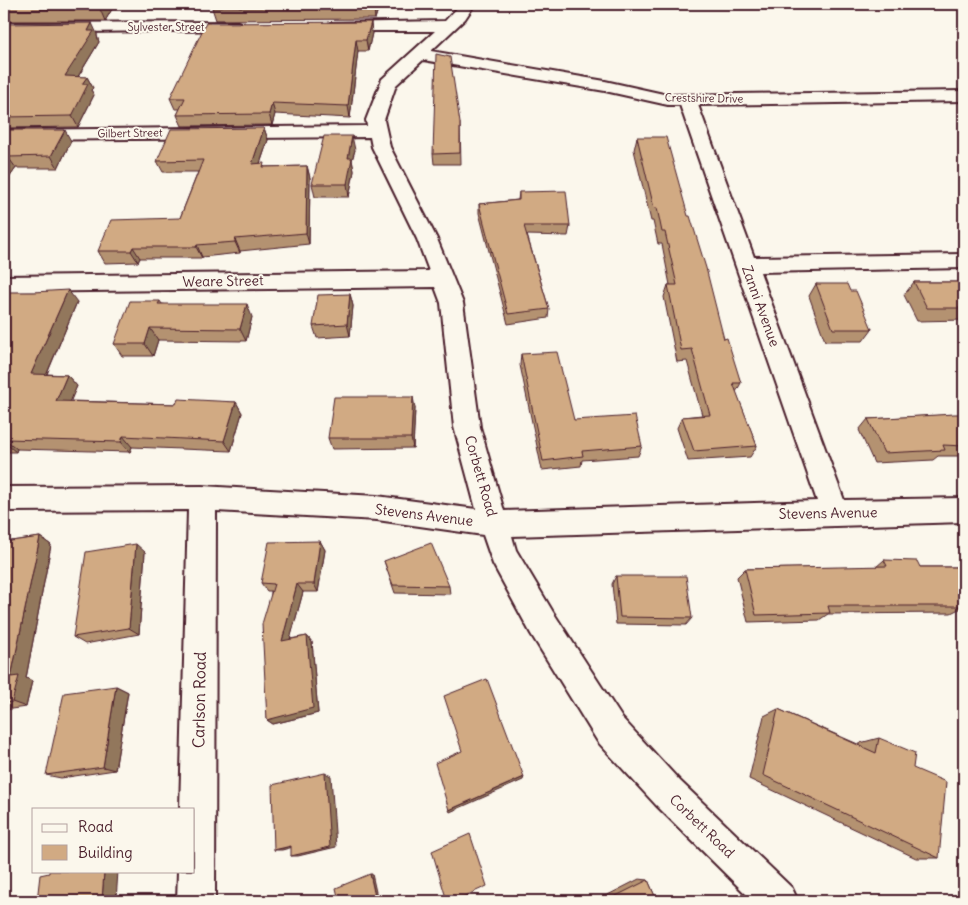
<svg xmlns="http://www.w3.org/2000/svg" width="968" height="905" viewBox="0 0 968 905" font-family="Delius,sans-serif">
	<rect width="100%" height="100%" fill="#fbf7ec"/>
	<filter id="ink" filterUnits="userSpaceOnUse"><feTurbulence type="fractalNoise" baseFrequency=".02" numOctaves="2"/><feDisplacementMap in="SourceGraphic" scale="10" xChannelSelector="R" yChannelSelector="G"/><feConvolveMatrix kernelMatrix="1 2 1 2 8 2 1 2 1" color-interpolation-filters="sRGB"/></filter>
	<g filter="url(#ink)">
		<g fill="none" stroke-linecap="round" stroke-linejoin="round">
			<defs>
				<g id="minor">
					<path d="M461 4H475L465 19 431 51 605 81 668 95 964 91V101L698 105 754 257 964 254V268L760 272 844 500 964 498V522L512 536 516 550 553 612 622 718 680 781 792 888 798 901H753L656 805 598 742 531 634 493 564 483 535 377 520 216 511 215 901H177L178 871H194V809H180L188 510 4 511V487L202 486 377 496 476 509 454 427 441 303 435 287 4 292V276L429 271 417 239 372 147 370 137 4 140V130L367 126 366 120 382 79 435 31H335L330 29 327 26 330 23 445 21ZM423 60 605 91 668 105H680L817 501 504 511 480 427 463 303 437 239 390 147 384 120 396 85Z"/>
					<polygon points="238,22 243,24 246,27 243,30 4,33 4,23"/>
				</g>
			</defs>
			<use href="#minor" stroke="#4a1f2b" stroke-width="4"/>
			<use href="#minor" fill="#fbf7ec" fill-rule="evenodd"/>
		</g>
		<g fill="#b49271" stroke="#4a1f2b">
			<polygon points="4,4 115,4 105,21 4,21"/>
			<polygon points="214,4 386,4 386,6 379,6 375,19 216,20 212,8"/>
			<polygon points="4,24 97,34 97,36 99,42 78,77 87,77 93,88 91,90 94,95 78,127 4,128"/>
			<polygon points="372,33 368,51 358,51 350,118 275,114 272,125 182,126 177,115 180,109 175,109 170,98"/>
			<polygon points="460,123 461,164 434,164 433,154"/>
			<polygon points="264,128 268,140 260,164 265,167 307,166 310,178 309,244 240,251 240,253 202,257 202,258 140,258 138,262 105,263 98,251 180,218 198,172 163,172 157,161"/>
			<polygon points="4,130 71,141 58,168 16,168 4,185"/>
			<polygon points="637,137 724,339 741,383 736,392 757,446 750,457 688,461 677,428 682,417 702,415 687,361 677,362 664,297 668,285 670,285 662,244 658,244 653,221 651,221 634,150"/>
			<polygon points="355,150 352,160 354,171 349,197 315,197 312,184"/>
			<polygon points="519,192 570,226 568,236 527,235 549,309 548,318 508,324 479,213 479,204 518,200"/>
			<polygon points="914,282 964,282 964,320 917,321 904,295"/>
			<polygon points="816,284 850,291 872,329 863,341 825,341 809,296"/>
			<polygon points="4,292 77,302 47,374 67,375 77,386 70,401 176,404 236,402 242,413 231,451 132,447 130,452 17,449 16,452 4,452"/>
			<polygon points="350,294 353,306 350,336 317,338 313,326"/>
			<polygon points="160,301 162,304 252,317 246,341 158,340 153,356 122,356 114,344"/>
			<polygon points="521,354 574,420 642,446 638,456 582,460 581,466 542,470 520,365"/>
			<polygon points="415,408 413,448 332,449 328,438"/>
			<polygon points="964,414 964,456 938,456 933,460 874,463 859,430 868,419"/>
			<polygon points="40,537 51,545 26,678 32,681 26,707 4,710 4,542"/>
			<polygon points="320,541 325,550 318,592 303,592 290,639 307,636 312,642 318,713 273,724 267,720 271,591 267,591 261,583"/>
			<polygon points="145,552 139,634 85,644 73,637"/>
			<polygon points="884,560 920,567 959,567 964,564 964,609 959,609 951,613 828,614 819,620 748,622 737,577 745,569 876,567"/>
			<polygon points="384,561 449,586 450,594 395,593"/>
			<polygon points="616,576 692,618 686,625 616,624 612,584"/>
			<polygon points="116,686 128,692 115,770 61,778 46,775"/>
			<polygon points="778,709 860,745 860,743 879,738 939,858 916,858 749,779 764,716"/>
			<polygon points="639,879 648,880 657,901 596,901"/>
		</g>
		<g fill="#92775c" stroke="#4a1f2b">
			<polygon points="103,4 115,4 105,21 100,9"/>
			<polygon points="375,4 378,4 379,6 375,19 374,7"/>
			<polygon points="371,22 372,33 368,51 366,40"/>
			<polygon points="92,23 97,34 97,36 99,42 71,88 65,76"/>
			<polygon points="356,40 358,51 350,118 348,106"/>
			<polygon points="87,77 93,88 91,90 94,95 78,127 72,116 82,84"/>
			<polygon points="272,103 275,114 272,125 269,114"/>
			<polygon points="264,128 268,140 256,175 252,164"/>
			<polygon points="65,130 71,141 58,168 51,156"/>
			<polygon points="352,136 355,150 352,160 354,171 349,197 347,184 348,158"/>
			<polygon points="8,157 16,168 4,185 4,162"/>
			<polygon points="307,166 310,178 309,244 306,233"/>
			<polygon points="235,239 240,251 240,253 235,242"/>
			<polygon points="197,245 202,257 202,258 196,247"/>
			<polygon points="133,247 140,258 138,262 131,251"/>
			<polygon points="68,290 77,302 42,385 31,374"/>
			<polygon points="350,294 353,306 350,336 347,324"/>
			<polygon points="247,304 252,317 246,341 240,329"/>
			<polygon points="150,328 158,340 153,356 145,344"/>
			<polygon points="67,375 77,386 66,412 56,401"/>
			<polygon points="413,397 415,408 413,448 411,438"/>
			<polygon points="236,402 242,413 231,451 224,441"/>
			<polygon points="123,436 132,447 130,452 121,442"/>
			<polygon points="5,439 17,449 16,452 4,442"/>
			<polygon points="40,537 51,545 26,678 32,681 26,707 12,702 11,677"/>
			<polygon points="320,541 325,550 318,592 314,584"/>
			<polygon points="136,544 145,552 139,634 129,628"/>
			<polygon points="297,584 303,592 288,647 282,641"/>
			<polygon points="307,636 312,642 318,713 273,724 267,720"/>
			<polygon points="116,686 128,692 115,770 103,767"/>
			<polygon points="325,773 331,776 336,847 298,856 291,856"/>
			<polygon points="524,777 523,780 450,812 449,810"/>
			<polygon points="291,846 297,846 282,850 274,850"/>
			<polygon points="104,871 118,871 116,901 102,901"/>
			<polygon points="370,874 372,874 378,901 376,901"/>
		</g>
		<g fill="#d1aa83" stroke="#4a1f2b">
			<polygon points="4,4 103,4 100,9 4,10"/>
			<polygon points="214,4 375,4 374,7 212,8"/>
			<polygon points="371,22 366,40 356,40 348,106 272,103 269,114 177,115 185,98 170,98 206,23"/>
			<polygon points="92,23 88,31 94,31 65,76 87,77 82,84 88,84 72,116 4,117 4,24"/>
			<polygon points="436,54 450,57 460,123 460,153 433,154"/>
			<polygon points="264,128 252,164 264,163 263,167 307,166 306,233 235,239 235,242 197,245 196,247 133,247 131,251 98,251 111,220 180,218 203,160 157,161 171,129"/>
			<polygon points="4,130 65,130 51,156 8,157 4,162"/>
			<polygon points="324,136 352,136 348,158 352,158 347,184 312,184"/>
			<polygon points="637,137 666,137 688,216 690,216 706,268 724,339 727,338 741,383 733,383 757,446 694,451 682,417 710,415 692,349 681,350 668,285 677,285 665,232 662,232 657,208 654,208"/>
			<polygon points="566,191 570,226 524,226 549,309 508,314 479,204 519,200 519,192"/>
			<polygon points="914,282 964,282 964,308 927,308"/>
			<polygon points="816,284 847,284 850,291 856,291 872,329 833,329"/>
			<polygon points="68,290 31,374 67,375 56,401 176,404 178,399 236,402 224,441 123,436 121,442 5,439 4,442 4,343 8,334 4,334 4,292 34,292"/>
			<polygon points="350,294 347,324 313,326 318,295"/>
			<polygon points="130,301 160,301 158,304 247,304 240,329 150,328 145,344 114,344"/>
			<polygon points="557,352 574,420 635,416 642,446 582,451 583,456 543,461 521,354"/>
			<polygon points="334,397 413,397 411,438 328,438"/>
			<polygon points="954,414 964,414 964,446 943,445 945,450 884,453 868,419"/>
			<polygon points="40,537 11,677 19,676 12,702 4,703 4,542"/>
			<polygon points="320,541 314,584 297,584 282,641 307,636 313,708 267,720 262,624 274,584 261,583 269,542"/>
			<polygon points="431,543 449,586 393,585 384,561"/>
			<polygon points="136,544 129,628 73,637 86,552"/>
			<polygon points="884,560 917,561 920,567 964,567 964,602 963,602 964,606 828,606 830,613 756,615 745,569 887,566"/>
			<polygon points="616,576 686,576 692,618 620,617"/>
			<polygon points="487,679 524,777 449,810 435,763 462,751 444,696"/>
			<polygon points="116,686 103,767 46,775 64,693"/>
			<polygon points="778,709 876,753 879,738 915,753 913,768 946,782 939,858 763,775"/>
			<polygon points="325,773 330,847 291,856 291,846 274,850 272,785"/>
			<polygon points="470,834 487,886 454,901 447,901 432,851"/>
			<polygon points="49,871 104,871 102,901 37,901 40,875 49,873"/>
			<polygon points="370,874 376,901 339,901 336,888"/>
			<polygon points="648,880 657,901 606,901"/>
		</g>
	</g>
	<g text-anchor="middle" stroke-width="4" stroke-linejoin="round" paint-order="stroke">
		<g font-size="11" fill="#4a1f2b" stroke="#fbf7ec">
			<text x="166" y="31">Sylvester Street</text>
			<text transform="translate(704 98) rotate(1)" y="4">Crestshire Drive</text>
			<text transform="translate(130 133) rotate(-1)" y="4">Gilbert Street</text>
		</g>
		<g font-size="14" fill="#4a1f2b" stroke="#fbf7ec">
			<text transform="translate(223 281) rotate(-1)" y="5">Weare Street</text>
			<text transform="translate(761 306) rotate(70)" y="5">Zanni Avenue</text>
			<text transform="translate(481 476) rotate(74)" y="5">Corbett Road</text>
			<text transform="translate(828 513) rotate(-1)" y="5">Stevens Avenue</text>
			<text transform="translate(424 515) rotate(7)" y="5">Stevens Avenue</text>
			<text transform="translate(702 826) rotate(44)" y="5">Corbett Road</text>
		</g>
		<g font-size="16" fill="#4a1f2b" stroke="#fbf7ec">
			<text transform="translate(199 700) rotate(-89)" y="6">Carlson Road</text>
		</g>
	</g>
	<rect width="968" height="905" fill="none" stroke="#fbf7ec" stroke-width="20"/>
	<rect x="10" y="10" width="948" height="885" fill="none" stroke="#4a1f2b" stroke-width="2" filter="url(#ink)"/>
	<rect x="32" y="808" width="162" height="65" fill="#fbf7ec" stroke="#b4a19f"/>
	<rect x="42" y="824" width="25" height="8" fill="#fbf7ec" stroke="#b4a19f"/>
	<text x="78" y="832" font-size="15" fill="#4a1f2b">Road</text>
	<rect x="42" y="845" width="25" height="15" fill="#d1aa83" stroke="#b4a19f"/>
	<text x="78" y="858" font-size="15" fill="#4a1f2b">Building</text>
</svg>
